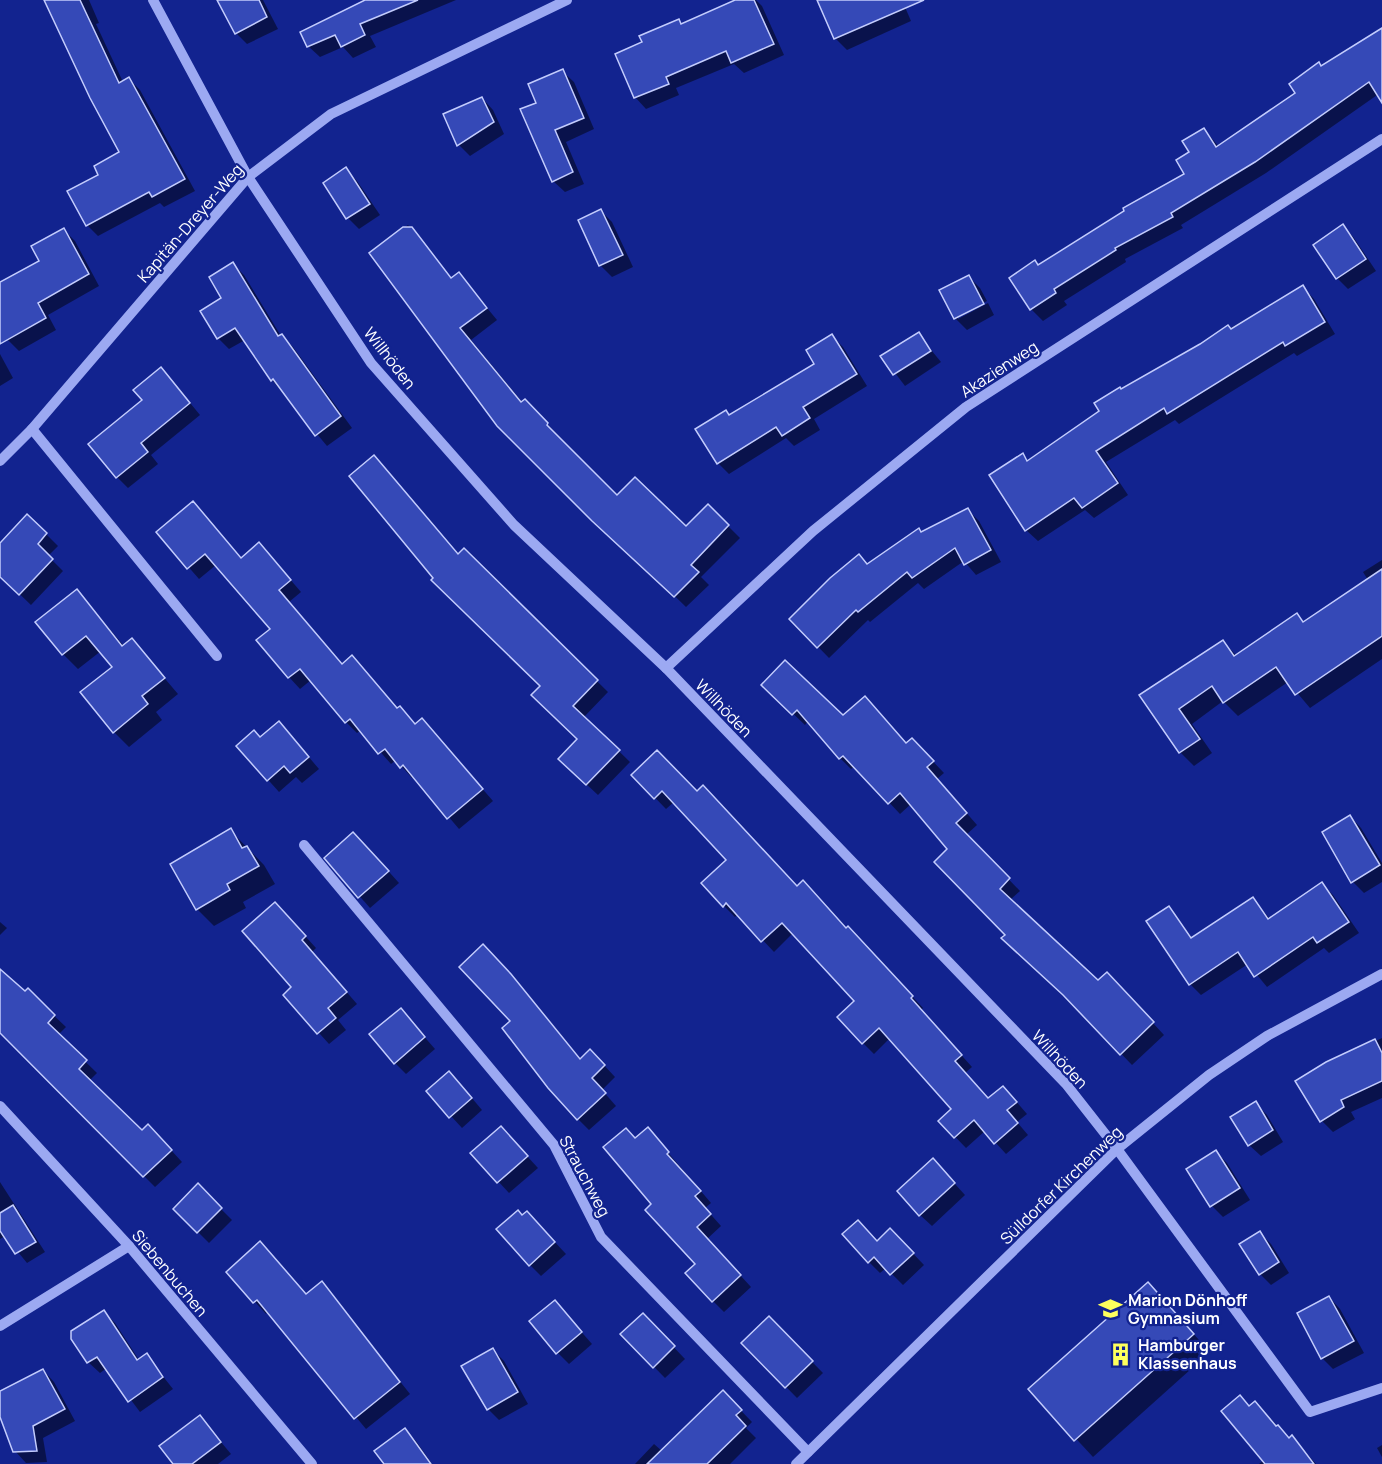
<svg xmlns="http://www.w3.org/2000/svg" width="1382" height="1464" viewBox="0 0 1382 1464" font-family="Manrope,sans-serif">
	<rect width="100%" height="100%" fill="#12238f"/>
	<g fill="#0007">
		<polygon points="46,0 89,0 99,23 96,24 123,82 129,79 140,90 195,191 164,207 160,203 98,236 87,225 100,175 121,153"/>
		<polygon points="219,0 263,0 278,29 247,44 236,33"/>
		<polygon points="368,0 456,0 370,36 376,47 353,58 343,47 320,57 308,46"/>
		<polygon points="739,0 756,0 762,6 784,55 744,73 734,64 676,88 679,95 646,109 635,97 679,21 683,25"/>
		<polygon points="819,0 902,0 911,21 847,50 835,38"/>
		<polygon points="1382,30 1382,95 1380,93 1266,173 1181,225 1183,228 1125,259 1126,262 1064,301 1067,305 1043,321 1031,309 1011,279 1039,267 1187,174 1191,153 1204,129 1219,147"/>
		<polygon points="562,71 574,82 594,129 566,142 584,184 565,192 553,181 538,103"/>
		<polygon points="482,98 493,110 504,134 470,156 459,145 445,115"/>
		<polygon points="346,169 357,181 380,215 359,229 348,218 325,183"/>
		<polygon points="601,211 612,222 633,267 612,277 600,265"/>
		<polygon points="408,225 452,279 459,274 497,320 471,340 523,403 525,401 617,497 686,529 708,506 740,538 701,577 709,585 686,607 499,425 371,254"/>
		<polygon points="1343,226 1354,238 1376,271 1348,289 1337,278"/>
		<polygon points="64,230 75,241 99,286 48,315 56,330 19,351 7,339 0,326 0,284 41,261"/>
		<polygon points="233,264 244,275 281,336 293,347 352,428 327,446 272,380 245,340 229,349 218,338 223,298"/>
		<polygon points="969,277 980,288 987,301 958,316 958,319 988,303 994,315 967,330 956,319 941,291"/>
		<polygon points="1303,287 1314,299 1335,334 1297,356 1294,353 1179,424 1175,420 1106,462 1128,495 1094,518 1085,510 1038,541 1026,530 1022,455 1029,462 1101,411 1121,390"/>
		<polygon points="918,334 941,362 905,386 883,357"/>
		<polygon points="832,336 843,347 867,386 814,419 820,430 794,446 786,438 729,474 718,463 726,412 730,416 816,364"/>
		<polygon points="0,354 13,378 0,386"/>
		<polygon points="172,381 200,415 151,455 158,464 128,488 117,477"/>
		<polygon points="968,510 979,521 1001,562 976,575 964,561 924,589 918,583 870,622 868,620 829,658 791,619 868,565"/>
		<polygon points="28,516 58,546 48,556 63,571 31,605 0,575 0,545"/>
		<polygon points="158,532 242,559 270,556 301,592 289,602 343,665 352,657 398,709 416,725 433,732 493,801 459,829 414,776 412,778 396,760 391,764 361,730 357,733 346,722 311,680 300,689 289,677 258,641 272,629 216,565 199,579"/>
		<polygon points="464,550 608,692 584,717 630,762 598,795 571,770 579,739 459,555"/>
		<polygon points="1382,560 1382,659 1310,708 1288,682 1238,716 1223,701 1192,724 1212,753 1194,766 1180,752 1141,696 1223,642 1237,656 1297,615 1305,623 1368,580 1363,572"/>
		<polygon points="77,591 124,646 132,640 178,694 156,712 162,720 129,747 114,732 114,667 101,651 78,669 63,654"/>
		<polygon points="763,685 923,751 944,773 937,779 977,825 966,835 1020,891 1010,900 1098,982 1118,985 1164,1035 1132,1065 1007,935 949,849 911,804 900,814 855,766 851,769 840,758 808,721 805,725"/>
		<polygon points="290,735 319,769 302,783 296,777 279,792 238,746"/>
		<polygon points="633,775 697,793 797,887 859,939 923,1008 921,1010 972,1067 965,1073 989,1100 1014,1099 1027,1114 1017,1122 1028,1135 1006,1154 985,1131 966,1148 940,1121 953,1109 890,1038 874,1054 863,1043 856,1001 793,933 774,952 738,914 735,917 724,906 728,860 674,802 666,809"/>
		<polygon points="1350,816 1361,828 1382,863 1382,882 1364,893 1353,882"/>
		<polygon points="230,830 264,865 275,884 243,902 246,908 214,926 197,909"/>
		<polygon points="365,845 399,883 370,908 326,858"/>
		<polygon points="1322,884 1333,895 1359,933 1329,953 1324,948 1267,987 1248,964 1201,995 1190,984 1169,908 1193,939 1252,898 1270,919"/>
		<polygon points="286,915 316,948 312,952 357,1004 338,1020 346,1030 329,1044 285,995 293,987"/>
		<polygon points="0,922 7,928 0,935"/>
		<polygon points="494,957 522,987 581,1060 602,1063 615,1077 602,1090 616,1106 589,1130 578,1119 512,1022"/>
		<polygon points="0,971 25,993 28,991 66,1027 58,1035 97,1073 89,1081 141,1132 159,1137 182,1162 155,1187 3,1035 0,1029"/>
		<polygon points="401,1010 435,1049 406,1074 395,1063"/>
		<polygon points="1382,1038 1382,1098 1351,1112 1355,1119 1333,1132 1322,1121 1327,1064"/>
		<polygon points="460,1084 482,1110 462,1128 428,1091"/>
		<polygon points="1255,1103 1267,1115 1283,1142 1261,1156 1249,1145"/>
		<polygon points="501,1128 538,1168 509,1193 472,1153"/>
		<polygon points="648,1129 711,1203 705,1208 721,1226 707,1239 751,1287 724,1312 713,1301 697,1264 654,1204 635,1140"/>
		<polygon points="1216,1152 1227,1163 1250,1200 1223,1217 1212,1206"/>
		<polygon points="944,1172 965,1195 932,1226 920,1215"/>
		<polygon points="0,1182 45,1252 27,1263 5,1236 0,1239"/>
		<polygon points="198,1186 232,1220 209,1243 175,1209"/>
		<polygon points="522,1217 538,1224 566,1254 541,1276 530,1265"/>
		<polygon points="1260,1233 1271,1244 1289,1273 1271,1285 1260,1274"/>
		<polygon points="878,1242 902,1242 924,1265 903,1285 886,1268 880,1273 869,1262"/>
		<polygon points="228,1272 307,1295 322,1283 410,1394 366,1429 268,1311 266,1314"/>
		<polygon points="1148,1284 1210,1352 1093,1457 1030,1389"/>
		<polygon points="1329,1297 1340,1309 1364,1353 1333,1369 1322,1358"/>
		<polygon points="555,1302 592,1344 569,1364 557,1352"/>
		<polygon points="104,1312 115,1323 139,1360 146,1355 173,1389 140,1412 107,1368 100,1373 88,1362 70,1334"/>
		<polygon points="643,1315 685,1359 665,1378 622,1334"/>
		<polygon points="769,1318 823,1373 797,1398 743,1343"/>
		<polygon points="493,1350 504,1361 528,1404 499,1420 488,1409"/>
		<polygon points="43,1370 54,1382 75,1421 43,1438 47,1462 26,1463 15,1451 0,1413 0,1393"/>
		<polygon points="723,1392 752,1422 746,1428 756,1438 730,1464 635,1464 654,1444 662,1451"/>
		<polygon points="1255,1403 1290,1439 1292,1437 1316,1464 1259,1464 1264,1460 1249,1407"/>
		<polygon points="200,1417 231,1454 218,1464 175,1464"/>
		<polygon points="404,1430 416,1441 432,1464 385,1464"/>
		<polygon points="1382,1445 1382,1457 1377,1448"/>
	</g>
	<g fill="#3549b7" stroke="#c3ccfd" stroke-width="1.5">
		<polygon points="44,0 80,0 119,83 129,77 185,179 152,197 149,192 86,226 67,191 98,175 94,166 119,152 90,98"/>
		<polygon points="217,0 259,0 267,17 235,34"/>
		<polygon points="365,0 418,0 360,24 365,35 341,47 335,35 307,47 300,32"/>
		<polygon points="735,0 754,0 774,44 731,63 726,51 666,77 669,84 634,98 615,54 642,42 639,36 679,19 681,24"/>
		<polygon points="817,0 924,0 834,39"/>
		<polygon points="1382,28 1382,103 1369,82 1255,162 1171,213 1173,217 1115,248 1116,250 1054,289 1056,293 1030,310 1009,278 1035,260 1038,265 1124,211 1123,208 1184,174 1176,160 1189,152 1182,141 1204,128 1216,147 1295,93 1289,84 1319,62 1321,66"/>
		<polygon points="563,69 584,118 555,130 573,172 552,182 520,109 536,103 528,84"/>
		<polygon points="482,97 494,122 457,146 443,114"/>
		<polygon points="346,167 370,204 346,219 323,183"/>
		<polygon points="601,209 623,255 599,266 578,220"/>
		<polygon points="1343,224 1366,259 1336,279 1313,245"/>
		<polygon points="403,227 412,227 451,278 459,272 487,308 460,328 521,402 525,399 548,423 547,425 617,495 635,477 686,526 708,504 729,525 691,565 699,572 674,597 592,521 497,426 369,253"/>
		<polygon points="64,228 89,274 38,303 46,318 0,344 0,282 39,261 31,246"/>
		<polygon points="233,262 278,336 282,334 341,416 315,436 273,379 271,381 235,328 217,339 200,311 221,298 209,277"/>
		<polygon points="969,275 984,304 954,319 939,290"/>
		<polygon points="1303,285 1325,322 1285,346 1283,342 1167,414 1164,408 1096,451 1118,483 1082,508 1074,498 1025,531 989,475 1023,453 1027,461 1099,411 1094,403 1120,387 1121,389 1200,344 1228,325 1231,329"/>
		<polygon points="919,332 931,351 893,375 880,356"/>
		<polygon points="832,334 857,374 803,407 810,418 782,436 776,427 717,464 695,429 726,410 729,415 814,364 806,350"/>
		<polygon points="161,367 190,403 141,443 148,452 116,478 88,444 142,400 133,390"/>
		<polygon points="374,455 458,554 464,548 598,680 573,706 620,750 586,785 558,759 577,739 531,695 540,686 431,580 433,578 349,476"/>
		<polygon points="193,501 241,558 259,542 291,580 279,590 342,664 352,655 397,708 400,706 415,724 422,718 483,789 447,819 403,765 400,768 385,749 378,754 350,719 345,723 300,669 288,678 256,640 270,629 205,554 187,569 156,532"/>
		<polygon points="968,508 991,550 964,565 955,548 912,578 907,572 858,612 856,610 817,648 789,619 830,578 859,554 867,564 919,528 921,532"/>
		<polygon points="27,514 47,533 38,544 53,559 19,595 0,577 0,543"/>
		<polygon points="1382,569 1382,636 1295,695 1276,667 1223,703 1212,686 1179,709 1200,739 1179,753 1139,695 1223,640 1234,656 1297,613 1303,622"/>
		<polygon points="77,589 122,646 132,638 165,678 142,696 148,704 113,733 80,692 112,667 86,636 62,655 35,622"/>
		<polygon points="785,660 843,715 865,696 906,743 912,738 934,761 927,767 967,813 956,823 1010,878 1000,889 1098,980 1107,972 1154,1022 1120,1055 1063,995 1001,938 1005,935 934,862 947,849 900,793 888,804 843,756 839,759 797,710 792,715 761,685"/>
		<polygon points="279,721 309,757 290,773 284,766 267,781 236,746 254,730 260,737"/>
		<polygon points="657,750 697,791 703,785 797,886 803,880 846,928 848,926 913,996 911,998 962,1055 955,1061 988,1098 1003,1086 1017,1102 1007,1110 1018,1123 994,1144 974,1120 954,1138 938,1121 951,1109 879,1028 862,1044 837,1017 854,1001 782,923 761,942 726,903 723,907 701,883 726,860 662,791 654,799 631,775"/>
		<polygon points="1350,815 1380,865 1351,883 1322,832"/>
		<polygon points="231,828 242,848 247,846 259,866 227,884 230,890 196,910 170,864"/>
		<polygon points="353,832 389,871 358,898 324,858"/>
		<polygon points="1322,882 1349,922 1317,943 1313,937 1254,977 1238,952 1189,985 1146,921 1169,906 1191,938 1253,897 1268,919"/>
		<polygon points="275,902 306,936 302,940 347,992 328,1008 336,1018 317,1034 283,995 291,987 242,931"/>
		<polygon points="483,944 511,974 580,1059 590,1049 605,1065 592,1078 606,1093 577,1120 548,1088 502,1028 510,1021 459,967"/>
		<polygon points="0,969 25,991 28,988 55,1015 48,1023 87,1060 79,1069 142,1130 148,1124 172,1150 143,1177 0,1033"/>
		<polygon points="401,1008 425,1037 394,1064 369,1034"/>
		<polygon points="1375,1039 1382,1053 1382,1081 1341,1100 1344,1107 1320,1122 1295,1081 1326,1062"/>
		<polygon points="449,1071 472,1098 449,1118 426,1091"/>
		<polygon points="1256,1101 1273,1130 1248,1146 1230,1117"/>
		<polygon points="501,1126 528,1156 497,1183 470,1153"/>
		<polygon points="648,1127 669,1152 667,1154 701,1191 695,1196 711,1214 697,1227 741,1275 712,1302 685,1273 695,1264 645,1210 651,1204 603,1147 626,1128 635,1138"/>
		<polygon points="1216,1150 1240,1188 1210,1207 1186,1169"/>
		<polygon points="933,1158 955,1183 919,1216 897,1191"/>
		<polygon points="198,1183 222,1208 197,1233 173,1209"/>
		<polygon points="13,1205 36,1242 15,1254 0,1231 0,1213"/>
		<polygon points="518,1210 522,1215 527,1211 555,1242 529,1266 496,1229"/>
		<polygon points="858,1220 877,1241 890,1228 914,1253 890,1275 874,1257 868,1263 842,1234"/>
		<polygon points="1260,1231 1279,1262 1259,1275 1239,1244"/>
		<polygon points="260,1241 306,1294 322,1281 400,1382 354,1419 257,1300 253,1303 226,1272"/>
		<polygon points="1148,1282 1194,1334 1074,1441 1028,1389"/>
		<polygon points="1329,1296 1354,1341 1321,1359 1297,1313"/>
		<polygon points="555,1300 582,1332 556,1354 529,1321"/>
		<polygon points="104,1310 137,1360 147,1353 163,1377 128,1402 97,1357 87,1363 71,1339 71,1331"/>
		<polygon points="643,1313 675,1346 653,1368 620,1334"/>
		<polygon points="769,1316 813,1361 785,1388 741,1343"/>
		<polygon points="493,1348 518,1392 487,1410 461,1366"/>
		<polygon points="43,1369 65,1409 33,1426 37,1451 13,1452 0,1417 0,1391"/>
		<polygon points="723,1390 742,1410 736,1415 746,1426 707,1464 647,1464"/>
		<polygon points="1240,1395 1249,1406 1255,1401 1276,1426 1278,1425 1289,1438 1292,1435 1314,1464 1265,1464 1221,1411"/>
		<polygon points="200,1415 221,1442 192,1464 173,1464 159,1446"/>
		<polygon points="405,1428 431,1464 384,1464 374,1451"/>
	</g>
	<g fill="none" stroke-linecap="round" stroke-linejoin="round">
		<g stroke="#9ca9f2" stroke-width="10">
			<polyline points="153,0 248,177 371,363 514,525 666,668 1066,1084 1117,1149 1310,1412 1382,1388"/>
			<polyline points="32,429 217,656"/>
			<polyline points="0,461 32,429 248,177 331,114 567,0"/>
			<polyline points="666,668 813,531 966,407 1382,139"/>
			<polyline points="304,845 554,1145 601,1237 808,1452"/>
			<polyline points="0,1106 129,1246 312,1464"/>
			<polyline points="0,1326 129,1246"/>
			<polyline points="796,1464 1117,1149 1209,1075 1267,1036 1382,974"/>
		</g>
	</g>
	<defs>
		<symbol id="school-bare" viewBox="-9 -9 18 18"><path d="M0-5L7-2L0 1L-7-2ZM-4 1L0 2.5L4 1V4Q0 6-4 4Z" fill="#feff5d" stroke="#12238f" stroke-width="2.5" paint-order="stroke"/></symbol>
		<symbol id="building-bare" viewBox="-9 -9 18 18"><path d="M-4-6H4V6H1V3H-1V6H-4ZM-2.5-4.3h1.7v1.8h-1.7ZM.8-4.3h1.7v1.8H.8ZM-2.5-1h1.7V.8h-1.7ZM.8-1h1.7V.8H.8Z" fill="#feff5d" stroke="#12238f" stroke-width="2.5" paint-order="stroke"/></symbol>
	</defs>
	<g fill-rule="evenodd">
		<use href="#school-bare" x="1094" y="1292" width="33" height="33"/>
		<use href="#building-bare" x="1104" y="1338" width="33" height="33"/>
	</g>
	<g text-anchor="middle" stroke-width="4.5" stroke-linejoin="round" paint-order="stroke">
		<g font-size="16" fill="#fff" stroke="#12238f">
			<text transform="translate(190 223) rotate(-49)" y="6">Kapitän-Dreyer-Weg</text>
			<text transform="translate(390 358) rotate(52)" y="6">Willhöden</text>
			<text transform="translate(999 369) rotate(-33)" y="6">Akazienweg</text>
			<text transform="translate(724 708) rotate(46)" y="6">Willhöden</text>
			<text transform="translate(1060 1059) rotate(47)" y="6">Willhöden</text>
			<text transform="translate(585 1176) rotate(62)" y="6">Strauchweg</text>
			<text transform="translate(1061 1185) rotate(-44)" y="6">Sülldorfer Kirchenweg</text>
			<text transform="translate(170 1273) rotate(50)" y="6">Siebenbuchen</text>
		</g>
		<g font-size="16" font-weight="bold" fill="#fff" stroke="#12238f" text-anchor="start">
			<text x="1128" y="1306">Marion Dönhoff<tspan x="1128" dy="18">Gymnasium</tspan></text>
			<text x="1138" y="1351">Hamburger<tspan x="1138" dy="18">Klassenhaus</tspan></text>
		</g>
	</g>
</svg>
